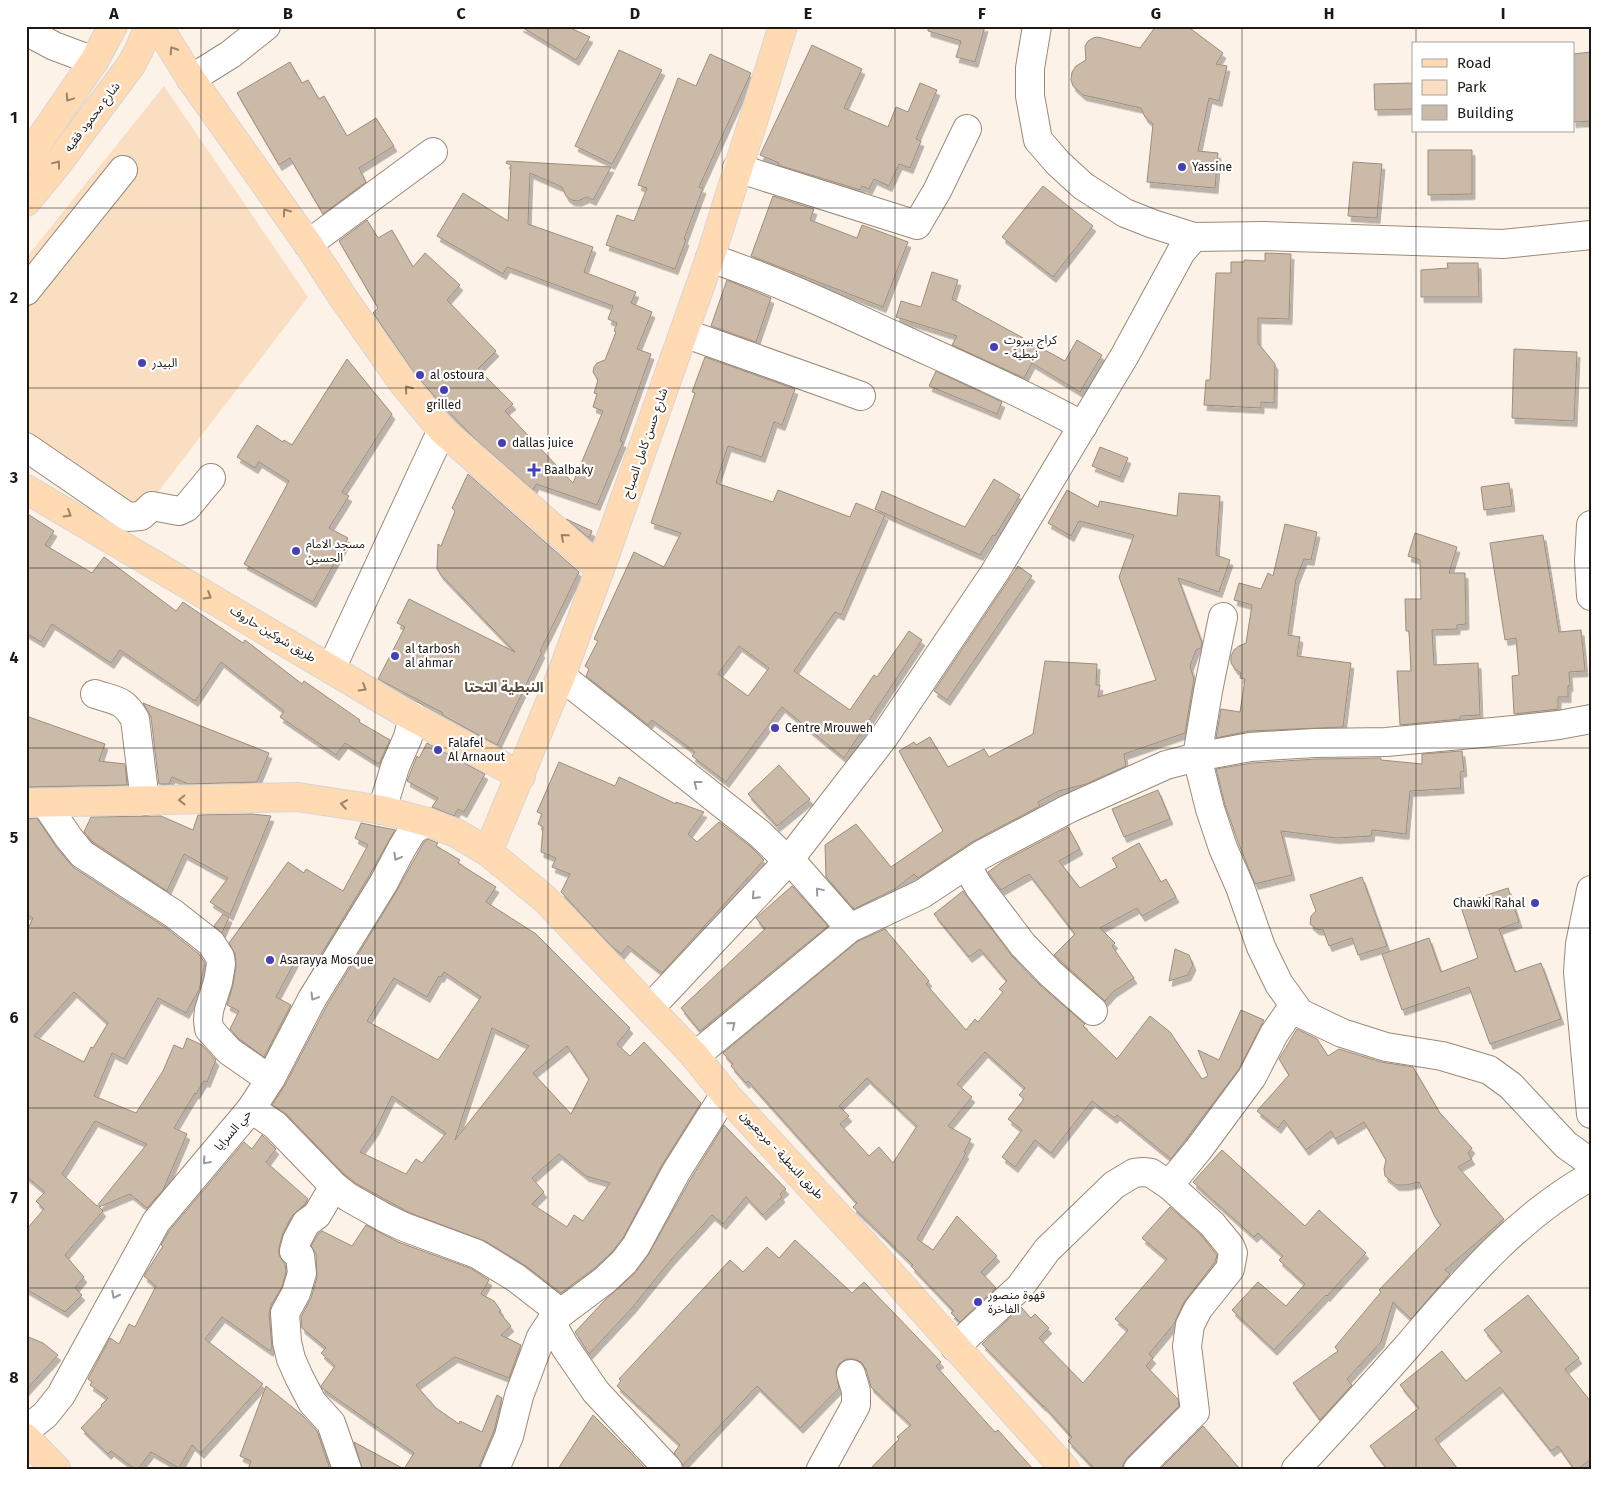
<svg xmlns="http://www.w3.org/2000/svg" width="1617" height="1495" viewBox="0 0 1617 1495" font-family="'Fira Sans','Noto Sans Arabic',sans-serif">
	<defs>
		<filter id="shadow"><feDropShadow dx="3" dy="5.5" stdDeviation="0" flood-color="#0004"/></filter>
	</defs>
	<rect width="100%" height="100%" fill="#fdf2e7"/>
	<polygon fill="#f9dec2" points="164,86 308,297 141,514 26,429 26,258"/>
	<g fill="#cbbaa8" stroke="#9d8d7c" fill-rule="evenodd" filter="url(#shadow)">
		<polygon points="520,26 566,26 590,37 576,60"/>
		<polygon points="928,26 985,26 975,62 956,57 961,41 928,31"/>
		<polygon points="1156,26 1187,26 1223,53 1216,64 1227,66 1219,101 1209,98 1198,151 1218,153 1215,188 1147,182 1153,124 1145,117 1141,108 1083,95 1073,86 1071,80 1072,72 1076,66 1086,60 1085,46 1088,41 1093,38 1098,37 1140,48"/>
		<polygon points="812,45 862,69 844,108 888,127 896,107 908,112 920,83 937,90 916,139 921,141 910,168 899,164 889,186 874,179 869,189 862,186 860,190 778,165 779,163 760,155"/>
		<polygon points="619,50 662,70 612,164 575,146"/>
		<polygon points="1591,52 1591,121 1573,122 1573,54"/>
		<polygon points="710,54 751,73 699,187 703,188 684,239 686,240 675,269 606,245 617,215 634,221 647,188 638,185 678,78 696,86"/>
		<polygon points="290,62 302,83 308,80 319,99 324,96 347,136 376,118 394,146 359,168 366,182 323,214 290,158 279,165 237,93"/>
		<polygon points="1413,83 1413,109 1375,110 1374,84"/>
		<polygon points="1428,150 1472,150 1472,194 1428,195"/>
		<polygon points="507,161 611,167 593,200 587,197 578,201 571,200 566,196 562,187 530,173 528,224 593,247 584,272 636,292 631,303 652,312 637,349 651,354 620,441 623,442 597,505 536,484 533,490 474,438 442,405 415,374 373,313 378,308 339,241 367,220 378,238 392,230 413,267 425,253 460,285 447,300 496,351 478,369 513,404 505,411 573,483 603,411 593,407 597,394 594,393 598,380 593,372 594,367 597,363 605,360 616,332 614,331 617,323 608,319 613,306 507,267 503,274 437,236 463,193 508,221 511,165 506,163"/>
		<polygon points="1353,162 1382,164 1377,218 1348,216"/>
		<polygon points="1043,186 1093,226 1053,277 1002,237"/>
		<polygon points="773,196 814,209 810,220 857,238 862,225 908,242 883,307 751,256"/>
		<polygon points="1265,253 1291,254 1289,319 1258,318 1258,343 1275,364 1274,403 1261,402 1261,408 1204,405 1206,380 1210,380 1216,273 1231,273 1231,262 1244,262 1244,260 1265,261"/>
		<polygon points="1447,263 1478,263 1479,297 1421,297 1421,270 1448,268"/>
		<polygon points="932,272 958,280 952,299 1065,361 1077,340 1102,355 1080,392 1032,363 1024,378 952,345 957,336 896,317 901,301 921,307"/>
		<polygon points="727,280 771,298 756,342 711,326"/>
		<polygon points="1514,349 1577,352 1574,421 1512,418"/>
		<path d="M705 357 795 389 782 425 774 422 762 457 728 446 716 483 773 502 778 490 850 517 856 503 885 515 841 615 835 612 794 671 850 710 874 675 877 677 909 631 922 640 844 758 782 707 726 782 692 756 695 752 652 720 648 725 586 676 589 669 585 666 598 641 594 639 634 552 664 567 681 533 651 523 695 393 692 392ZM739 646 769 668 748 696 718 674Z"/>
		<polygon points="347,359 392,414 342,492 349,496 329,528 348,538 313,602 244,564 289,481 259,462 255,468 237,457 257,425 283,442 284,440 292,445"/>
		<polygon points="936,371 1002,402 997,414 929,386"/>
		<polygon points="1100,447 1128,458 1120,477 1092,466"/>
		<polygon points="468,474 579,572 540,651 542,652 497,745 442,715 443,713 378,679 405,627 397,623 409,599 515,652 441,575 437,569 438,544 441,546 455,511 452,508"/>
		<polygon points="994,479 1020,495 995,536 993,535 980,555 875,509 882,491 965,527"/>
		<polygon points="1509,483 1512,506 1484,510 1481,487"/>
		<polygon points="1067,490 1098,507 1100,501 1177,516 1179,493 1220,496 1216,555 1230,560 1219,592 1178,578 1202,643 1201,648 1196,650 1190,666 1194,679 1185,733 1124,754 1126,766 1086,784 1059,791 1038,802 1040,806 972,842 918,878 914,874 895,889 854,909 826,877 825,845 856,824 891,867 943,831 899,751 914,742 916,745 930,737 948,767 984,749 989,757 1033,734 1045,661 1097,664 1096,685 1100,685 1098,697 1156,680 1119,577 1134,535 1079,521 1071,536 1048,523"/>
		<polygon points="26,513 54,531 45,545 92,573 104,557 176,611 183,602 243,643 245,640 302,684 304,681 360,720 359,722 390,740 379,764 345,743 336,755 280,717 284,711 221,662 195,701 120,650 111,663 52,624 41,642 26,633"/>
		<polygon points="566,519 592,531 589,538"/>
		<polygon points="1285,524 1317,532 1311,560 1304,559 1296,579 1288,635 1300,637 1297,656 1351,663 1343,727 1249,731 1216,738 1221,709 1240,712 1245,679 1240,678 1241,673 1235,669 1231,663 1231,656 1234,650 1239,646 1246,643 1252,605 1234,600 1239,583 1261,589 1268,573 1273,576"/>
		<polygon points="1415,533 1457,547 1449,573 1465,573 1466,624 1457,625 1457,629 1432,630 1434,665 1478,663 1480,715 1460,716 1460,719 1400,725 1397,671 1411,671 1409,631 1406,631 1405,599 1421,599 1420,560 1408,556"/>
		<polygon points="1543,535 1559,632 1581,630 1585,671 1569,672 1570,686 1568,686 1568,697 1558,697 1558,709 1514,714 1512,676 1519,675 1516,638 1505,640 1490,543"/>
		<polygon points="1018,566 1032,576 947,700 934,691"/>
		<polygon points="143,703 269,753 257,782 188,784 172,777 169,784 159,784 151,717"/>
		<polygon points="26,716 105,744 99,761 125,764 127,785 26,787"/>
		<polygon points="427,743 485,774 464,812 458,809 454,816 432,807 438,798 407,781 417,756 419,758"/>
		<polygon points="1462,751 1464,771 1460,772 1461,788 1410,791 1406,834 1372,830 1371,836 1336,838 1281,831 1292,875 1255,884 1238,842 1225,805 1216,769 1252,763 1316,759 1381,758 1381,760 1422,764 1422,754"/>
		<polygon points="559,762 615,786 619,777 676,804 676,802 704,812 688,834 697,842 719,822 750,846 764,860 662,973 628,946 621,954 610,945 561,892 570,874 552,867 556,858 541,852 543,827 538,824 542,814 537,812"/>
		<polygon points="779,765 810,799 777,826 748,794"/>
		<polygon points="1158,790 1170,819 1124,837 1112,809"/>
		<polygon points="252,814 271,816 230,915 210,902 228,878 184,854 167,891 93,842 84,832 91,817 161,816 193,830 198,815"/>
		<path d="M37 818 57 848 73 867 165 927 199 954 205 963 199 990 186 1013 158 998 124 1059 112 1053 94 1096 136 1113 163 1071 174 1045 183 1049 187 1038 202 1045 216 1060 207 1082 204 1081 196 1094 195 1093 174 1128 187 1134 163 1190 147 1208 130 1194 99 1207 103 1211 65 1255 84 1277 75 1288 82 1295 65 1312 26 1289V1277L29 1266 26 1263V1230L44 1209 36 1201 45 1192 26 1176V933L33 918 26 914V819ZM74 992 108 1023 93 1048 91 1047 84 1062 34 1036ZM95 1121 147 1144 97 1206 62 1174Z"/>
		<polygon points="361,823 395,830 369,876 314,966 298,956 276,997 291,1005 264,1057 239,1039 230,1029 239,1011 227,1005 233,985 236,966 235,954 229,943 288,862 304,873 306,869 343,891 368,845 355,838"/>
		<polygon points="1068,827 1080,849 1059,861 1080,888 1117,867 1112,858 1139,843 1161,882 1166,879 1176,897 1142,916 1137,908 1100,928 1115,943 1112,946 1134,978 1113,992 1105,1001 1054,955 1075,934 1029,874 1001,890 988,872 1002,862"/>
		<path d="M428 839 438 843 436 846 460 860 458 863 496 887 486 902 536 934 630 1028 617 1044 630 1056 644 1042 701 1103 662 1165 623 1238 612 1252 595 1268 561 1293 526 1266 485 1241 410 1213 357 1184 344 1174 286 1114 272 1105 285 1085 326 1007 396 892 424 842ZM444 972 481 997 438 1060 367 1021 394 978 427 997 439 976 441 977ZM492 1028 529 1046 455 1140 463 1115ZM567 1046 589 1079 571 1114 533 1073ZM392 1096 446 1133 422 1163 416 1159 406 1174 360 1152 376 1129ZM559 1154 586 1176 610 1183 583 1221 574 1215 567 1227 532 1204 544 1192 532 1178Z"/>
		<polygon points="1362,877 1387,946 1358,955 1352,938 1329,946 1323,930 1316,929 1310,924 1311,916 1316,911 1310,895"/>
		<polygon points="792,886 828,926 700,1031 681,1008 765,929 756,918"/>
		<polygon points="1508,888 1519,922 1499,929 1515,972 1541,963 1561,1019 1490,1044 1469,987 1402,1010 1382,954 1429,938 1441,972 1478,958 1460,904"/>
		<path d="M963 891 1012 956 1041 986 1085 1024 1083 1026 1117 1059 1150 1016 1170 1032 1202 1079 1208 1076 1198 1050 1219 1060 1241 1010 1264 1020 1239 1069 1171 1159 1117 1115 1114 1118 1092 1101 1051 1153 1035 1140 1015 1167 1002 1157 1022 1130 1008 1119 1024 1099 1019 1095 1025 1088 985 1052 957 1084 972 1097 948 1126 971 1139 964 1152 966 1153 917 1239 933 1250 957 1216 997 1256 981 1272 996 1288 960 1322 951 1313 954 1311 911 1266 913 1265 853 1207 857 1203 748 1081 746 1083 731 1066 733 1064 723 1053 858 941 885 929 929 981 926 984 966 1030 975 1019 978 1022 1003 992 999 989 1007 981 980 949 969 957 934 914ZM867 1078 917 1126 893 1163 879 1147 869 1156 840 1124 849 1116 839 1106Z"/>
		<polygon points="223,914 229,917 222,933 214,926"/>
		<polygon points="1175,949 1189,955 1193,965 1188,975 1169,981"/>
		<polygon points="1297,1029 1317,1039 1328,1056 1339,1049 1381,1062 1413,1067 1440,1113 1472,1148 1468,1153 1472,1159 1458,1167 1504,1219 1445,1270 1450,1274 1411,1319 1393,1302 1381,1342 1347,1379 1352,1385 1320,1420 1293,1383 1338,1351 1335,1347 1381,1292 1379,1290 1441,1225 1435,1217 1419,1182 1406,1185 1396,1185 1385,1176 1384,1169 1386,1160 1364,1122 1335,1139 1331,1131 1306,1150 1284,1120 1278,1128 1257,1111 1289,1075 1279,1059"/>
		<polygon points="724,1125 786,1189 780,1194 782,1197 763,1215 746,1197 723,1224 712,1215 670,1261 632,1308 589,1354 575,1332 605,1300 635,1273 648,1255 690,1180"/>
		<polygon points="262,1135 276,1149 266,1162 308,1199 305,1204 292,1216 283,1233 279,1247 279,1255 285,1264 286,1272 282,1287 271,1305 269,1314 272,1347 270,1351 222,1317 205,1339 263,1384 201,1453 192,1445 179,1468 151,1452 138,1469 135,1469 111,1451 108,1454 81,1428 102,1406 101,1405 108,1398 90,1385 92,1382 88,1379 110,1338 119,1344 129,1324 135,1327 156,1286 144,1276 163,1246 161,1245 169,1231 244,1142 252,1149"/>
		<polygon points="1222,1150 1305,1226 1319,1210 1366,1253 1327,1296 1326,1295 1274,1350 1232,1310 1258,1282 1286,1306 1305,1284 1279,1260 1283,1256 1258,1233 1254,1237 1193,1182"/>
		<polygon points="1170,1207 1201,1235 1217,1255 1215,1262 1184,1302 1174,1324 1149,1354 1153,1358 1146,1366 1178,1399 1179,1406 1127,1458 1123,1464 1123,1469 1095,1469 1068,1441 1072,1437 1044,1406 1043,1406 982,1344 1021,1307 1031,1318 1035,1314 1049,1328 1039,1338 1083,1383 1128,1330 1115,1319 1167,1259 1142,1238"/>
		<polygon points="366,1225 398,1242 470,1268 489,1280 481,1294 494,1301 501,1311 499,1312 511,1326 501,1335 521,1345 509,1378 455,1357 416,1385 436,1408 459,1424 460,1421 482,1432 497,1395 502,1398 494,1431 478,1469 362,1469 354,1442 404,1469 414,1453 323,1389 321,1386 335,1366 321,1353 326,1348 302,1328 301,1317 311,1298 317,1277 316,1254 311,1246 318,1234 322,1231 352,1246"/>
		<polygon points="795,1240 852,1293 864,1282 941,1362 936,1366 976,1411 995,1432 998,1430 1033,1469 870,1469 899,1439 897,1437 911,1425 871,1387 866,1369 861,1362 854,1359 846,1359 839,1364 836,1371 839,1388 800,1428 757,1386 683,1465 674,1453 680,1445 617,1386 621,1381 619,1379 730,1260 743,1272 767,1247 779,1258"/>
		<polygon points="1528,1295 1579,1358 1565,1369 1591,1402 1591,1459 1578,1469 1574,1469 1558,1446 1551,1451 1500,1387 1435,1439 1458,1469 1387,1469 1370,1446 1419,1408 1400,1385 1442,1351 1466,1381 1502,1352 1484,1330"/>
		<polygon points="26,1336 43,1343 58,1355 26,1390"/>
		<polygon points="266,1386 302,1415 317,1431 330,1469 248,1469 251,1461 240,1456"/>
		<polygon points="593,1415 631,1453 646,1469 558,1469"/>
		<polygon points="1203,1426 1240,1469 1160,1469"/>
	</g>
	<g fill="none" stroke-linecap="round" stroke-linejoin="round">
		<defs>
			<g id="minor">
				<polyline points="1037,26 1030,68 1030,96 1038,140 1058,163 1083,186 1125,213 1153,224 1194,237 1264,236 1503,244 1591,235"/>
				<polyline points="26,31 54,46 94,61"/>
				<polyline points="191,79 231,54 266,26"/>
				<polyline points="737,168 917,225 937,191 967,129"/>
				<polyline points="308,244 433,152"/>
				<path d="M710 258C776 280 838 310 902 339 963 367 1025 394 1083 426"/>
				<polyline points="26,291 123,170"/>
				<polyline points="684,333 861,396"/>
				<polyline points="26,447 128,517 141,516 152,506 179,511 187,507 211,478"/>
				<polyline points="1591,525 1589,561 1591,596"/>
				<polyline points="1223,617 1208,691 1197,757 1210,809 1223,848 1240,887 1261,947 1279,984 1300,1013 1342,1033 1386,1047 1442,1056 1489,1070 1511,1086 1566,1145 1590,1162"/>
				<polyline points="331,669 442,430"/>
				<polyline points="561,676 760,834 788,861 792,862 850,928"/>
				<path d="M95 694C116 701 123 699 135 719L145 801"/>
				<polyline points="45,803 69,838 82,854 174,914 211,943 220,957 221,964 218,982 209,1010 208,1020 209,1029 229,1051 262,1074 271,1078"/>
				<polyline points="382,810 395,767 408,737 413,716"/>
				<polyline points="966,865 979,887 1023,945 1051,974 1093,1011"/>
				<polyline points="1591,890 1580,944 1578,972 1591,1114"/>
				<polyline points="650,1008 788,861 884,737 995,572 1125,355 1181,252 1194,237"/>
				<polyline points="695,1056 850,928 922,894 981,855 1068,809 1166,765 1197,757 1250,747 1315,743 1386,742 1514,730 1559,725 1591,719"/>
				<polyline points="251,1109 275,1125 334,1186 348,1197 385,1218 404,1227 477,1254 516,1278 561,1313"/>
				<polyline points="334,1186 317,1215 306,1223 297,1240 294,1251 300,1256 302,1273 296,1293 285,1313 287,1342 291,1359 299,1377 312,1402 331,1423 347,1469"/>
				<polyline points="551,1322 565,1347 596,1392 668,1469"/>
				<polyline points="955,1347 1020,1287 1047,1250 1114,1185 1134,1173 1143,1172 1151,1173 1169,1185 1198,1150 1252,1077 1274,1034 1294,1005"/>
				<polyline points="26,1430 45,1415 61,1395 156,1222 251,1109 271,1078 312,999 383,884 402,848 413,830 427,822"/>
				<polyline points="495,1469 509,1436 519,1396 541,1337 551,1322 561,1313 605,1280 624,1262 636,1246 676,1172 725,1094"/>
				<polyline points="821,1469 856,1405 856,1391 851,1374"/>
				<polyline points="1138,1469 1195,1412 1187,1346 1190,1325 1198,1309 1230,1269 1233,1253 1230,1246 1212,1224 1169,1185"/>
				<path d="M1296 1469C1333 1429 1370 1389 1406 1348 1461 1284 1516 1218 1591 1176"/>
			</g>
			<g id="major">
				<polyline points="158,26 191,79 308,244 344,299 403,383 442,430 600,569"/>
				<polyline points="26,160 94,61 113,26"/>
				<polyline points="26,202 55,167 131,65 139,50 149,26"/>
				<polyline points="26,489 405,713 521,776"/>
				<polyline points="26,803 298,797 382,810 427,822 456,833 488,852 545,899 695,1056 725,1094 872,1253 1065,1469"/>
				<polyline points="488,852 561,676 600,569 710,258 783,26"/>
				<polyline points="26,1438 56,1469"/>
			</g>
		</defs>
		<use href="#minor" stroke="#9a8a79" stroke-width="30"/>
		<use href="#major" stroke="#d7d6d5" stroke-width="30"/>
		<use href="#minor" stroke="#fff" stroke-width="28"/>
		<use href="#major" stroke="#ffdab2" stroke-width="28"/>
	</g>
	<defs><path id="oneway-chevron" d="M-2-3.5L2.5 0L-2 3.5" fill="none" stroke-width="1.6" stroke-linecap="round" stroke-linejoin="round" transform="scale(1.25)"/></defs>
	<g stroke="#9b836a">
		<use href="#oneway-chevron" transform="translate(173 50) rotate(-122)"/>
		<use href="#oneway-chevron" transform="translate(69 98) rotate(124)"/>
		<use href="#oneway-chevron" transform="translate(57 164) rotate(-53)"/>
		<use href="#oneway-chevron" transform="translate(286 212) rotate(-125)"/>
		<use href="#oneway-chevron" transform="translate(408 389) rotate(-129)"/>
		<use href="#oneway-chevron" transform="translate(68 514) rotate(31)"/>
		<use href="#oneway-chevron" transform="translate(564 537) rotate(-139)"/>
		<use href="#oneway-chevron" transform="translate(208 596) rotate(31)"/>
		<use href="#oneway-chevron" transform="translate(363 688) rotate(31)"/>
		<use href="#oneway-chevron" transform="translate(182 800) rotate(179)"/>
		<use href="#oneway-chevron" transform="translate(344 804) rotate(-171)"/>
	</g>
	<g stroke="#9b9895">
		<use href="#oneway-chevron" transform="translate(697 784) rotate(-142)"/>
		<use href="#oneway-chevron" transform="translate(397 857) rotate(118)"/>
		<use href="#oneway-chevron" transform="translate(819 891) rotate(-130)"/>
		<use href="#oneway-chevron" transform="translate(755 896) rotate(133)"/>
		<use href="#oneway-chevron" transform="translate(314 997) rotate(121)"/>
		<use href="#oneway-chevron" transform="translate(732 1025) rotate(-39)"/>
		<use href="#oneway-chevron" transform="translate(206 1161) rotate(131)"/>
		<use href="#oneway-chevron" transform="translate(115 1295) rotate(117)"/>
	</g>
	<path fill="none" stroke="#201913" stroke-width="1" stroke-opacity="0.55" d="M201 26V1469M375 26V1469M548 26V1469M722 26V1469M895 26V1469M1069 26V1469M1242 26V1469M1416 26V44M1416 131V1469M26 208H1591M26 388H1591M26 568H1591M26 748H1591M26 928H1591M26 1108H1591M26 1288H1591"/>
	<g fill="#4640b6" stroke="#fff" stroke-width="2">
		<circle cx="1182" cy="167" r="5"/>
		<circle cx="994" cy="347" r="5"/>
		<circle cx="142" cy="363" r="5"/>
		<circle cx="420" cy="375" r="5"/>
		<circle cx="444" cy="390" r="5"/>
		<circle cx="502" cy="443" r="5"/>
		<path d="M531.5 462.5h5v5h5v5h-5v5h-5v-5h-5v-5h5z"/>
		<circle cx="296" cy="551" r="5"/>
		<circle cx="395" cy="656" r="5"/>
		<circle cx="775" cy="728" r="5"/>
		<circle cx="438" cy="750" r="5"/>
		<circle cx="1535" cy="903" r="5"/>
		<circle cx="270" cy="960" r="5"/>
		<circle cx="978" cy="1302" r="5"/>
	</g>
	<g text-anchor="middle" stroke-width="4.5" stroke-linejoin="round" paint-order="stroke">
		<g font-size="12" fill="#201913" stroke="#fff">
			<text transform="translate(92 117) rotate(-53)" y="4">شارع محمود فقيه</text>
			<text transform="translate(645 443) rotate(-71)" y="4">شارع حسن كامل الصباح</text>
			<text transform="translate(273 634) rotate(31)" y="4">طريق شوكين حاروف</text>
			<text transform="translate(233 1130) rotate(-50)" y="4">حي السرايا</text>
			<text transform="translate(782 1155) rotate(47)" y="4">طريق النبطية - مرجعيون</text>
		</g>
		<g font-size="12" fill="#201913" stroke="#fff" text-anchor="start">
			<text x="1192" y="171">Yassine</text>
			<text x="1004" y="344">كراج بيروت<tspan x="1004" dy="14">- نبطية</tspan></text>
			<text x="152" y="367">البيدر</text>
			<text x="430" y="379">al ostoura</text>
			<text x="444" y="409" text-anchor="middle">grilled</text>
			<text x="512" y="447">dallas juice</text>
			<text x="544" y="474">Baalbaky</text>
			<text x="306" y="548">مسجد الامام<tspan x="306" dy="14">الحسين</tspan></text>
			<text x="405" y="653">al tarbosh<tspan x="405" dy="14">al ahmar</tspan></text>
			<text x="785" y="732">Centre Mrouweh</text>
			<text x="448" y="747">Falafel<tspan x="448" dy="14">Al Arnaout</tspan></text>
			<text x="1525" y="907" text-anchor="end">Chawki Rahal</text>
			<text x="280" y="964">Asarayya Mosque</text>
			<text x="988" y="1299">قهوة منصور<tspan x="988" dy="14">الفاخرة</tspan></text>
		</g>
		<g font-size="14" font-weight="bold" fill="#5b4c3d" stroke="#fff">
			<text x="504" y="692">النبطية التحتا</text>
		</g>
	</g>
	<rect width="1617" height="1495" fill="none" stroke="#ffffff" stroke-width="55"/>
	<rect x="1412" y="42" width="162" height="90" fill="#ffffff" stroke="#a6a3a1"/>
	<rect x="1422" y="59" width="25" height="8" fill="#ffdab2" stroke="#a6a3a1"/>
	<text x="1457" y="68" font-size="15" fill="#201913">Road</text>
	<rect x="1422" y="80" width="25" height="15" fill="#f9dec2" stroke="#a6a3a1"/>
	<text x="1457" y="92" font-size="15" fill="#201913">Park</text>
	<rect x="1422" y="105" width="25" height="15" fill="#cbbaa8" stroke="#a6a3a1"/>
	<text x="1457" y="118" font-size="15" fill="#201913">Building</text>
	<rect x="28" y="28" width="1562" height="1440" fill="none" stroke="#201913" stroke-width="2"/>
	<g font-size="16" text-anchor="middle" font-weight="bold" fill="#201913">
		<text x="114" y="19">A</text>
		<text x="288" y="19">B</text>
		<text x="461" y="19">C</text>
		<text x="635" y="19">D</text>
		<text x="808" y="19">E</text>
		<text x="982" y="19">F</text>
		<text x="1156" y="19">G</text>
		<text x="1329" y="19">H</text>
		<text x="1503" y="19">I</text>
		<text x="14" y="123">1</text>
		<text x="14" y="303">2</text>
		<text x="14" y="483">3</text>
		<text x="14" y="663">4</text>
		<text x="14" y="843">5</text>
		<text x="14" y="1023">6</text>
		<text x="14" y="1203">7</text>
		<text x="14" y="1383">8</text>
	</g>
</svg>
